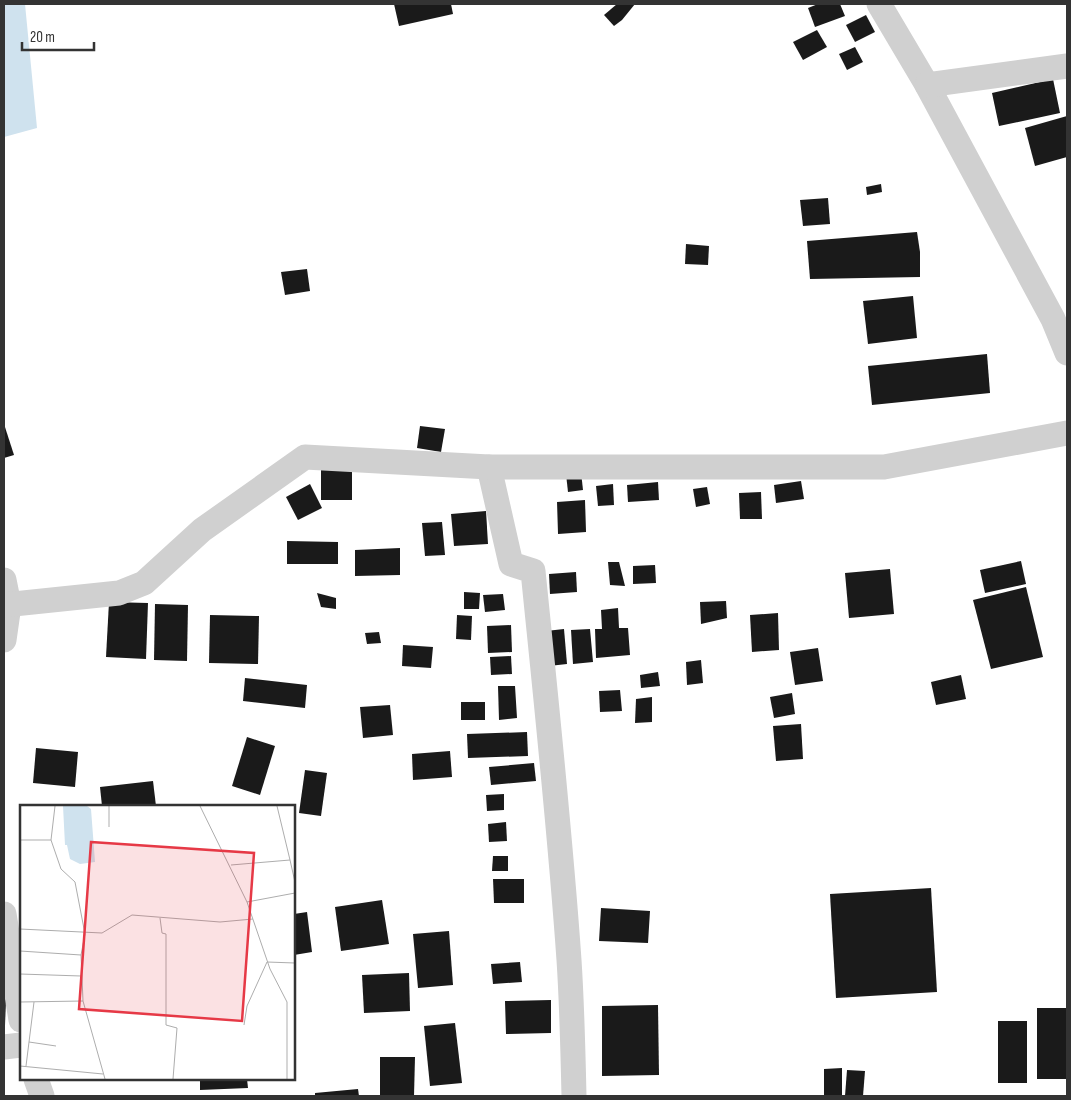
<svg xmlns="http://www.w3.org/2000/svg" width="1071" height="1100" viewBox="0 0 1071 1100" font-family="'Sofia Sans Condensed',sans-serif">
	<rect width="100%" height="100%" fill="#fff"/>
	<polygon fill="#cfe2ee" points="4,4 25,4 37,128 4,137"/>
	<g fill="#1a1a1a">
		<polygon points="394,4 451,4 453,14 399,26"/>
		<polygon points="617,4 635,4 622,20 614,26 604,15"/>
		<polygon points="818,4 840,4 845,16 815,27 808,8"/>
		<polygon points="866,15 875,32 855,42 846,25"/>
		<polygon points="817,30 827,47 803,60 793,42"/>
		<polygon points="855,47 863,62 847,70 839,54"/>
		<polygon points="1053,79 1060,113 999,126 992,93"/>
		<polygon points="1067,116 1067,157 1035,166 1025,128"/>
		<polygon points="881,184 882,192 867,195 866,187"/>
		<polygon points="828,198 830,224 803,226 800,200"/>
		<polygon points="917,232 920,252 920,277 810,279 807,241"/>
		<polygon points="686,244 709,246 708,265 685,264"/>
		<polygon points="307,269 310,291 285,295 281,272"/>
		<polygon points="913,296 917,338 868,344 863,301"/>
		<polygon points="987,354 990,393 872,405 868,366"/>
		<polygon points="4,424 14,455 4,458"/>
		<polygon points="420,426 445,429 441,452 417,448"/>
		<rect x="321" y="469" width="31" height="31"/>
		<polygon points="581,472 583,490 568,492 566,474"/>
		<polygon points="801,481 804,499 776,503 774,485"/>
		<polygon points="658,482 659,500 628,502 627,485"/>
		<polygon points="310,484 322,508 298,520 286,497"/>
		<polygon points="613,484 614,505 598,506 596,486"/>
		<polygon points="707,487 710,504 696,507 693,489"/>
		<polygon points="761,492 762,519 740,519 739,493"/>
		<polygon points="585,500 586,532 558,534 557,502"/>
		<polygon points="486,511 488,544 454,546 451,514"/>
		<polygon points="442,522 445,555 425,556 422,523"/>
		<polygon points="287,541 338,542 338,564 287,564"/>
		<polygon points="400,548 400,575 355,576 355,550"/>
		<polygon points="1021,561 1026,584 985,593 980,570"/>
		<polygon points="608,562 619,562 625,586 610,585"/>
		<polygon points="655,565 656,583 633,584 633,566"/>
		<polygon points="890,569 894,614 849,618 845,573"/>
		<polygon points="576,572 577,592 550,594 549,574"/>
		<polygon points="1026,587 1043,657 991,669 973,600"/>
		<polygon points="464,592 480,593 479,609 464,609"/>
		<polygon points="317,593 336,598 336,609 321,607"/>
		<polygon points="503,594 505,610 485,612 483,595"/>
		<polygon points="726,601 727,618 701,624 700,602"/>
		<polygon points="109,602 148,603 146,659 106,657"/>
		<polygon points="155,604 188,605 187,661 154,660"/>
		<polygon points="618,608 619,628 628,628 630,655 596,658 595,629 602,629 601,610"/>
		<polygon points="778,613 779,650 752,652 750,615"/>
		<polygon points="210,615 259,616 258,664 209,663"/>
		<polygon points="457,615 472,616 471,640 456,639"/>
		<polygon points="511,625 512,652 488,653 487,626"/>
		<polygon points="564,629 567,664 549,666 546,631"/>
		<polygon points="590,629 593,662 573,664 571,630"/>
		<polygon points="379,632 381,643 367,644 365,633"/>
		<polygon points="403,645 433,647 431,668 402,666"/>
		<polygon points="818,648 823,681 795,685 790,652"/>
		<polygon points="511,656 512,674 491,675 490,657"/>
		<polygon points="701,660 703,683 687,685 686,662"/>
		<polygon points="658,672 660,686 641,688 640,675"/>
		<polygon points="961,675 966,699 936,705 931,682"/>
		<polygon points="245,678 307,685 305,708 243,701"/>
		<polygon points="498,686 515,686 517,718 499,720"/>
		<polygon points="620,690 622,711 600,712 599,691"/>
		<polygon points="792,693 795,714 774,718 770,697"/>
		<polygon points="652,697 652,722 635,723 636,699"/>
		<rect x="461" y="702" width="24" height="18"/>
		<polygon points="390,705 393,735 363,738 360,707"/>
		<polygon points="801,724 803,759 776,761 773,726"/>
		<polygon points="527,732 528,756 468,758 467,734"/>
		<polygon points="247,737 275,746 260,795 232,786"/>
		<polygon points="36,748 78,752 75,787 33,783"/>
		<polygon points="450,751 452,777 413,780 412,754"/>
		<polygon points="534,763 536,781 491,785 489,767"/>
		<polygon points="305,770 327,773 321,816 299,813"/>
		<polygon points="153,781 156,806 102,806 100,787"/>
		<polygon points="504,794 504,810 487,811 486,795"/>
		<polygon points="506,822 507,841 489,842 488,824"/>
		<polygon points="493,856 508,856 508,871 492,871"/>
		<polygon points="493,879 524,879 524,903 494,903"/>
		<polygon points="931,888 937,992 836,998 830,894"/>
		<polygon points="382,900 389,944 341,951 335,907"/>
		<polygon points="601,908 650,911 648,943 599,941"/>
		<polygon points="307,912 312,952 294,955 294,914"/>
		<polygon points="449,931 453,985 418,988 413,934"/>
		<polygon points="520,962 522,982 493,984 491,964"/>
		<polygon points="409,973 410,1011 364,1013 362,975"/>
		<polygon points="4,974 7,974 5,1025 4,1025"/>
		<polygon points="551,1000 551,1033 506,1034 505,1001"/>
		<polygon points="658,1005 659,1075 602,1076 602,1006"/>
		<rect x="1037" y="1008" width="30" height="71"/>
		<rect x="998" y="1021" width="29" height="62"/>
		<polygon points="455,1023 462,1083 430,1086 424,1026"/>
		<polygon points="380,1057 415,1057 414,1096 380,1096"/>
		<polygon points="842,1068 842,1096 824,1096 824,1069"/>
		<polygon points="847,1070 865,1071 863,1096 845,1096"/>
		<polygon points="200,1079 247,1079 248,1088 200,1090"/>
		<polygon points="358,1089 359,1096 315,1096 315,1093"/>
	</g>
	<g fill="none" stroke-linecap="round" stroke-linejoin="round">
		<g stroke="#d0d0d0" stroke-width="25">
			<polyline points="879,4 927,85 1053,319 1067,353"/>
			<polyline points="927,85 1067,66"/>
			<path d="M489 467 511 564 533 571C546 700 560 830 569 960 572 1005 573 1051 574 1096"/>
			<polyline points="4,580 9,605 4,640"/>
			<polyline points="4,605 119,593 144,583 202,530 305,457 489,467 884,467 1067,433"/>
			<polyline points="4,914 21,1020"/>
			<polyline points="4,1047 21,1045"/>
			<polyline points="36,1079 42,1096"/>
		</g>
	</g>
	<g transform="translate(20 805)">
		<rect width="275" height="275" fill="#fff"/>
		<path d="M43 1H67L71 4 75 57 60 59 50 54 47 40H45Z" fill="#cfe2ee"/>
		<path fill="none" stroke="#adadad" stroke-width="1" d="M35 1 31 35 41 64 55 77 65 129 61 150 63 196 85 274M180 1 227 97 250 164 267 197V274M89 22V1M0 35H31M270 55 275 77M211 60 270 55 257 1M227 97 275 88M140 113 142 128 146 129V220L157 223 153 274M0 124 82 128 112 110 200 117 233 114M0 146 61 150M0 169 61 171M0 197 63 196M224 220 227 201 247 157 275 158M9 237 36 241M0 261 83 269M6 261 14 197"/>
		<path fill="#e63946" fill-opacity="0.15" stroke="#e63946" stroke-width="2.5" d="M71 37 234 48 222 216 59 204Z"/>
		<rect width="275" height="275" fill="none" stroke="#333" stroke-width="2.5"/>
	</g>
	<rect width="1071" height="1100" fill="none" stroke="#333333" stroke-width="10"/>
	<path d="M22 42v8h72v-8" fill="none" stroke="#333333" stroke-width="2.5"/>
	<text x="30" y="42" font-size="15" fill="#333333" stroke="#ffffff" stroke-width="4" paint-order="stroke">20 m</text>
</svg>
